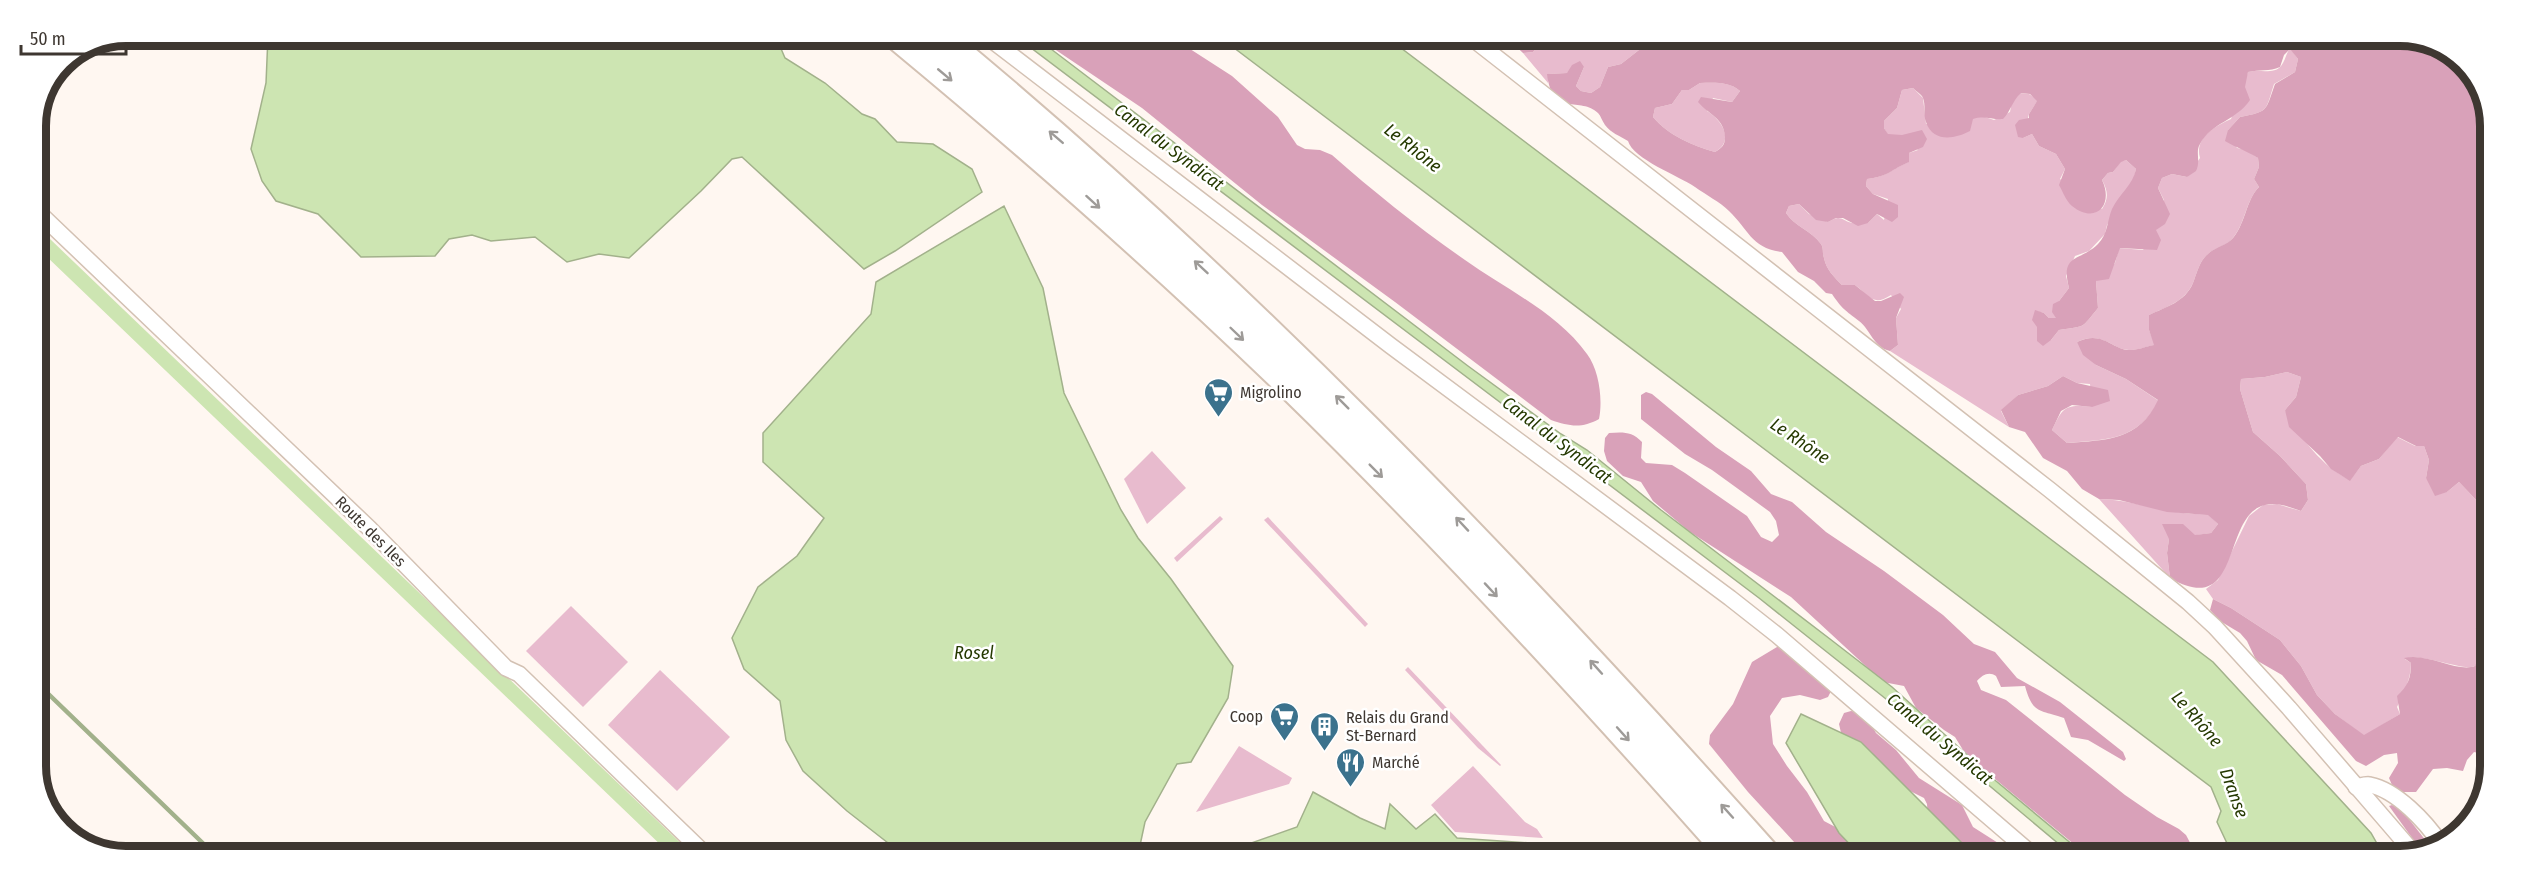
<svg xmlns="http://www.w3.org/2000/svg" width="2527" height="892" viewBox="0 0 2527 892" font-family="'Fira Sans Condensed',sans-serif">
	<rect width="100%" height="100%" fill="#fff7f1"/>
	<g fill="#e8bbce">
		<polygon points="1537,39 1653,39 1621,64 1608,67 1600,87 1591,93 1581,91 1576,86 1584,67 1567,73 1548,74 1548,83 1523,53 1533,52 1540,45"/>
		<path d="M2290 48 2298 59 2295 72 2274 84C2265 112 2269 111 2240 117L2228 130 2237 148 2247 150 2258 158 2259 167 2254 179 2259 187C2246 199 2245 226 2231 240 2224 247 2213 247 2204 258 2199 264 2196 275 2193 283 2185 301 2167 307 2149 315V330L2155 345C2147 346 2139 350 2131 350 2114 352 2103 329 2077 342L2096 365 2126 379 2159 401C2136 441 2109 439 2067 443L2052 430C2063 407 2065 404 2092 407L2090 384 2077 383 2063 376 2048 386 2018 395 2001 411 2009 427 1890 351 1898 345 1896 318 1901 309 1891 295C1873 307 1870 296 1855 285H1842C1834 277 1826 269 1824 258 1822 253 1824 249 1821 244 1811 230 1795 227 1786 213L1789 206 1799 204 1809 214 1828 222C1842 214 1840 220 1852 223 1857 224 1863 223 1868 223L1877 214 1884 220 1888 199 1873 194 1866 186 1867 179C1889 176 1890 170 1908 162L1909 153 1918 150 1902 135H1888L1884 128V121L1897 108 1902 90 1913 88 1923 98 1926 124 1982 116 1994 120 2010 112 2012 101 2020 93 2029 94 2038 100 2029 114 2023 138 2032 134 2039 146 2056 154 2065 169 2060 179 2102 209C2109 198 2108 191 2102 180L2108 173 2113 172 2121 161 2126 160 2136 169 2134 179 2107 225 2105 234 2089 251 2075 256 2066 276 2069 288 2059 301 2057 318H2049L2044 313 2035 311 2051 340 2059 330C2086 326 2081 329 2098 308L2096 281 2115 263 2119 248 2143 250 2156 230 2164 200 2158 188 2162 178 2172 174 2187 177 2200 158C2194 138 2215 126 2231 119L2248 72C2258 69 2274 75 2281 66 2285 61 2286 54 2290 48Z"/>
		<path d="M1700 83C1715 83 1728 81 1740 91L1732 102 1713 98 1707 111C1722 120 1735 141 1715 152 1693 146 1668 135 1653 117L1655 108 1672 104 1682 90H1689Z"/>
		<path d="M2287 372 2301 377 2296 397 2285 410C2301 438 2321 466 2350 480L2361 466 2379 459 2397 437 2415 446H2424L2429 460 2426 478 2447 492 2459 482 2479 503 2488 505 2487 616 2475 628 2486 642C2483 650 2481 659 2476 665 2467 674 2423 652 2405 659L2411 663C2411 679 2404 692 2397 707L2400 714 2364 736 2335 714 2317 695 2301 666 2280 640 2231 608 2213 599 2206 589 2218 580 2249 516 2263 505 2277 504 2301 511 2308 500 2306 484 2280 456 2253 432 2240 389 2241 379 2265 377Z"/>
		<polygon points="1152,451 1186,488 1147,524 1124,479"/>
		<path d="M2099 499C2136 500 2170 516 2208 514L2218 524 2211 533 2169 539 2167 553 2170 578Z"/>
		<polygon points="1220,516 1223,519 1177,562 1174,558"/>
		<polygon points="1268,517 1368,624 1365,627 1264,520"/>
		<polygon points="571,606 628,662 583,707 526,651"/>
		<polygon points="1408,667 1501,765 1500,766 1478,748 1405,670"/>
		<polygon points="660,670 730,737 677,791 608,725"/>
		<polygon points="1239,746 1292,778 1289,784 1196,812"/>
		<polygon points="1473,766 1525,822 1537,829 1543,838 1455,832 1431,805"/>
	</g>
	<g fill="#d9a1b9" fill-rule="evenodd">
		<path d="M1038 38H1173L1232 76 1278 117 1297 145 1305 149 1320 150 1332 155C1374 192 1419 228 1465 260 1505 289 1557 312 1587 354 1599 370 1603 399 1599 419 1581 429 1569 426 1551 420L1395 302 1262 205 1142 108Z"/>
		<polygon points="1508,39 1537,39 1540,45 1533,52 1523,53"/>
		<path d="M1653 39 2429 41 2472 71 2491 120 2488 505 2479 503 2459 482 2447 492 2435 496 2426 478 2429 460 2424 446H2416L2398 437 2379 459 2361 466 2350 481 2331 469 2320 456 2289 427 2285 410 2296 397 2301 377 2287 372 2265 377 2241 379 2240 389 2253 432 2280 456 2306 484 2308 500 2301 511C2290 507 2277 502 2265 505 2221 515 2243 620 2170 578L2167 553 2169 539 2162 524H2183L2195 535 2211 533 2218 524 2208 515 2167 512 2119 500 2099 499 2082 489 2067 471 2043 458 2025 432 2009 427 2001 410 2018 395 2048 386 2063 376 2077 383 2108 390 2110 401 2092 407 2072 405 2061 411 2052 430 2067 443C2106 440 2139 441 2158 400L2126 379 2096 365 2083 355 2077 342C2103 329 2113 351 2131 350 2138 350 2147 346 2154 345L2149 330V315C2166 307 2185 302 2193 283 2196 275 2199 264 2204 258 2213 247 2223 247 2231 240 2245 227 2246 199 2259 187L2254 179 2259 167 2258 158C2247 151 2237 148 2225 141L2228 130 2240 117C2269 111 2265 112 2275 84L2295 72 2298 59 2290 49 2284 55 2280 67C2269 72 2260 69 2248 72L2245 87 2250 100C2237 120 2211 123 2200 144 2195 152 2201 161 2196 171L2187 177 2172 174 2162 178 2158 188 2170 214 2165 224 2156 230 2161 240 2157 250 2120 248 2109 279 2096 281 2098 308C2081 329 2086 326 2059 330L2051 340 2043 346 2037 341V327L2032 320 2035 310 2044 313 2049 318H2056L2052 312 2053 304 2059 301 2069 288C2060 253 2080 262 2098 244 2108 234 2107 221 2112 209 2119 194 2133 185 2136 169L2126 160 2121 162 2113 172 2108 173 2102 180C2114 205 2096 225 2072 206 2066 201 2063 192 2059 185L2065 169 2056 154 2039 146 2032 134 2023 138 2018 137 2015 125 2019 120 2029 118V114L2037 101 2030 94 2021 93C2012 101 2011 111 2003 119 1992 120 1984 115 1973 119L1970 131C1955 139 1933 143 1926 122 1923 115 1926 105 1923 98 1922 95 1916 91 1913 88L1902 90 1897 108 1884 121V128L1888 134 1902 135 1922 130 1927 139 1923 147 1909 153V162C1890 170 1890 176 1867 179L1866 186 1873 194 1898 205V217L1892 222 1877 214 1868 223 1858 226 1843 218H1836L1828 222 1816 220 1799 204 1789 206 1786 213C1795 227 1811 230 1821 244 1824 249 1822 252 1824 258 1826 269 1834 277 1842 285H1855L1875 301H1881L1900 293 1904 297 1896 318 1898 345 1890 351C1873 347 1871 330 1859 321 1845 310 1842 309 1832 294L1826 293 1814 281 1798 272 1782 252C1751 248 1749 230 1729 211 1720 202 1706 195 1695 187 1679 176 1633 159 1628 141 1620 136 1611 133 1605 125 1602 121 1601 116 1598 113 1581 96 1552 118 1547 74L1567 73 1572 65 1580 61 1584 67 1576 86 1581 91 1591 93 1600 87 1608 67 1621 64ZM1700 83C1714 83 1728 81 1740 91L1732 102 1701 97 1698 102C1709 115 1724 118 1725 137 1725 145 1722 148 1715 152 1693 146 1668 135 1653 117L1655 108 1672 104 1682 90H1689Z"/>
		<path d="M1646 392 1652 394 1716 447 1751 471 1771 494 1792 502 1826 532 1884 571 1943 615 1974 644 1995 652 2017 678 2060 702 2123 752 2126 759 2124 761 2088 740 2071 737 2064 718C2040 709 2033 715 2025 686L2001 687 1996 676C1989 671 1982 675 1977 681L1981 690 2006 700 2125 795 2157 817 2179 829 2186 835 2197 856 2087 855 1977 764 1963 750 1955 737 1944 730 1916 708 1904 686 1883 682 1791 597 1690 532 1653 501 1641 482 1623 476 1607 461 1604 451 1605 438 1609 433C1622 432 1632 431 1642 442L1641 458 1646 463 1672 465 1685 473 1747 516 1761 537 1772 542 1779 535 1776 521 1770 512 1712 470 1685 454 1641 419V395Z"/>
		<path d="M2213 599 2231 608 2280 640 2301 666 2317 695 2335 714 2364 735 2400 714 2397 696C2408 686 2411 678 2411 663L2404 658C2427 652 2458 673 2475 666L2486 642 2475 628 2487 616V755L2474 752 2467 760 2463 771 2447 768 2433 769 2416 792H2395L2389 778 2398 763 2397 753 2384 755 2366 766 2356 761 2282 675 2256 660 2247 641 2240 633 2220 621 2210 610Z"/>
		<path d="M1794 642C1815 654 1823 669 1831 691L1828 697 1820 700 1800 695 1782 698 1770 716 1773 744 1787 766 1807 792 1824 821 1841 830 1863 855H1806L1748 792 1709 744 1710 735 1733 704 1752 662 1777 647Z"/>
		<polygon points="1851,711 1859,712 1869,721 1876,733 1896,750 1919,778 1962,805 1973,827 2017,855 1979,855 1941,831 1928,819 1927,804 1924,798 1908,790 1842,737 1839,724 1844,713"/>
		<polygon points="2392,805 2401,809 2430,846 2420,849 2389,806"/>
	</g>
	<g fill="#cde5b2" stroke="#a2b18b" stroke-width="1.5">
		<polygon points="268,36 776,37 785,58 825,83 862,114 875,119 897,142 933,144 972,169 982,192 895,251 864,269 742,157 732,159 701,191 629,258 599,254 567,262 535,237 491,241 472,235 449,239 435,256 361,257 318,214 276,201 262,181 251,149 266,83"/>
		<polygon points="1018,38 1034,38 1051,49 1468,366 1561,434 1587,450 1661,510 1830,639 1892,687 1996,781 2085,855 2072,855 1886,699 1759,598"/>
		<polygon points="1221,38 1389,39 2213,662 2371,833 2384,856 2233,856 2217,822 2221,811 2211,787"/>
		<polygon points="1004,206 1043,288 1064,393 1121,510 1138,538 1171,579 1233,666 1228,698 1191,762 1177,764 1145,822 1139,850 1144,853 901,853 847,811 803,771 786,740 780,701 744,669 732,638 758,587 797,556 824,518 763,462 763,433 871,314 876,282"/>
		<polygon points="1801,714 1861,742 1974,855 1860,855 1839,833 1786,743"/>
		<polygon points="1313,792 1360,818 1385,829 1390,804 1416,829 1435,814 1457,838 1544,844 1583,854 1220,854 1297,827"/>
	</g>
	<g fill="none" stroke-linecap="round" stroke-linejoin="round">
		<polyline stroke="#a2b18b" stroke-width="4.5" points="36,682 212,852"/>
		<polyline stroke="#cde5b2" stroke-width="15" points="36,236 679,852"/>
		<defs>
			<g id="street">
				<polyline points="989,38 1391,346 1730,598 1777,635 2033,855"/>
				<polyline points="1473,39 2050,490 2188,602 2215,627 2289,708 2413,852"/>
				<polyline points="36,210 370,529 506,668 519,674 704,853"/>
				<path d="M2356 787C2361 786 2366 784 2370 785 2396 790 2426 822 2440 843"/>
			</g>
			<g id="highway">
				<path d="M900 38C1034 149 1165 264 1290 385 1444 535 1590 694 1732 855"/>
				<path d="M940 38C1241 287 1506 563 1766 855"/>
			</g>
		</defs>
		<use href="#street" stroke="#d3c1b3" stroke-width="18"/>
		<use href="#highway" stroke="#d3c1b3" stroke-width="32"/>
		<use href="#street" stroke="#fff" stroke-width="15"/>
		<use href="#highway" stroke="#fff" stroke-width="28"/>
	</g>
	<defs><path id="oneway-shaft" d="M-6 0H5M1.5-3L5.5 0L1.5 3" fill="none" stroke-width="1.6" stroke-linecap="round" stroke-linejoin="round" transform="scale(1.5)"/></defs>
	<g stroke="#9e9b98">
		<use href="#oneway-shaft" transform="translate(945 75) rotate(40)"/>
		<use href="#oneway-shaft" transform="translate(1056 137) rotate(-139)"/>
		<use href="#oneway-shaft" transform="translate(1093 202) rotate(42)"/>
		<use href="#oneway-shaft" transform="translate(1201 267) rotate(-137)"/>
		<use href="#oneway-shaft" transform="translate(1237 334) rotate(44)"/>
		<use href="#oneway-shaft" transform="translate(1342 402) rotate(-135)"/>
		<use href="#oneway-shaft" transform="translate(1376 471) rotate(45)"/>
		<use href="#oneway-shaft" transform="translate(1462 524) rotate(-133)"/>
		<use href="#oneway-shaft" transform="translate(1491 590) rotate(47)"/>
		<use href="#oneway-shaft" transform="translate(1596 667) rotate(-132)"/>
		<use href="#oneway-shaft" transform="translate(1623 734) rotate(48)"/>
		<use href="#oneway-shaft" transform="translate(1727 811) rotate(-132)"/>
	</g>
	<defs>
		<symbol id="supermarket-pin" viewBox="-11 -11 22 30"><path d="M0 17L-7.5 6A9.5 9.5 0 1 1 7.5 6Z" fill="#3b728d" stroke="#fff"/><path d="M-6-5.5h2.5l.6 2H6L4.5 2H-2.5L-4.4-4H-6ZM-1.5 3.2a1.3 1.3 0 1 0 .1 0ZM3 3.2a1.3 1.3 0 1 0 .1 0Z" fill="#fff"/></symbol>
		<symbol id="building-pin" viewBox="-11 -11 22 30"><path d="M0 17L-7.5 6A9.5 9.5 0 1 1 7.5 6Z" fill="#3b728d" stroke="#fff"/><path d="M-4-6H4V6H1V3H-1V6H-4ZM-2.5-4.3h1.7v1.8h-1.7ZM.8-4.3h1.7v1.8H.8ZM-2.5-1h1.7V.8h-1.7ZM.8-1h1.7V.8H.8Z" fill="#fff"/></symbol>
		<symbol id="restaurant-pin" viewBox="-11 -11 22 30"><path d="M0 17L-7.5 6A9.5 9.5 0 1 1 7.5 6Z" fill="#3b728d" stroke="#fff"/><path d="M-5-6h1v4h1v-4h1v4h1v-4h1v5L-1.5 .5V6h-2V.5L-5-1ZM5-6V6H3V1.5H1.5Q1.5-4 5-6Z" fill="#fff"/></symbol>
	</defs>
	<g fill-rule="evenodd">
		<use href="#supermarket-pin" x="1202" y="376" width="33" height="45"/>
		<use href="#supermarket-pin" x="1268" y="700" width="33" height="45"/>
		<use href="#building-pin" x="1308" y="710" width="33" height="45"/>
		<use href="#restaurant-pin" x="1334" y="746" width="33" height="45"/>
	</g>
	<g text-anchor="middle" stroke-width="5" stroke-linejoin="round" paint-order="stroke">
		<g font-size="16" fill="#3e3731" stroke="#fff" text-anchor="start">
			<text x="1240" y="398">Migrolino</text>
			<text x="1263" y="722" text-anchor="end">Coop</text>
			<text x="1346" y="723">Relais du Grand<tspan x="1346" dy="18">St-Bernard</tspan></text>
			<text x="1372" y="768">Marché</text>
		</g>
		<g font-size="16" fill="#3e3731" stroke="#fff">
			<text transform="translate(371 531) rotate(45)" y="6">Route des Iles</text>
		</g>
		<g font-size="18" font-style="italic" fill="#253901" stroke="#fff">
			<text transform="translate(1169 147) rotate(37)" y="6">Canal du Syndicat</text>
			<text transform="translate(1413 148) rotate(38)" y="6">Le Rhône</text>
			<text transform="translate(1557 440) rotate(37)" y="6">Canal du Syndicat</text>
			<text transform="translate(1800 441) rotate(34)" y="6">Le Rhône</text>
			<text x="974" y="659">Rosel</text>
			<text transform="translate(2197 719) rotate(49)" y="6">Le Rhône</text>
			<text transform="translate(1940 739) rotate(40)" y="6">Canal du Syndicat</text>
			<text transform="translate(2234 793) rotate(70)" y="6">Dranse</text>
		</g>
	</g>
	<path d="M0 0H2527V892H0ZM126 46H2400A80 80 0 0 1 2480 126V766A80 80 0 0 1 2400 846H126A80 80 0 0 1 46 766V126A80 80 0 0 1 126 46Z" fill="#fff" fill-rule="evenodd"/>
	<path fill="none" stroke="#3e3731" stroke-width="8" d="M126 46H2400A80 80 0 0 1 2480 126V766A80 80 0 0 1 2400 846H126A80 80 0 0 1 46 766V126A80 80 0 0 1 126 46Z"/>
	<path d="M21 45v9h105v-9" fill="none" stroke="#3e3731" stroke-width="3"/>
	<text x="30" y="45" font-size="18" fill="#3e3731" stroke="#ffffff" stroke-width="4.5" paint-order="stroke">50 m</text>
</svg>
